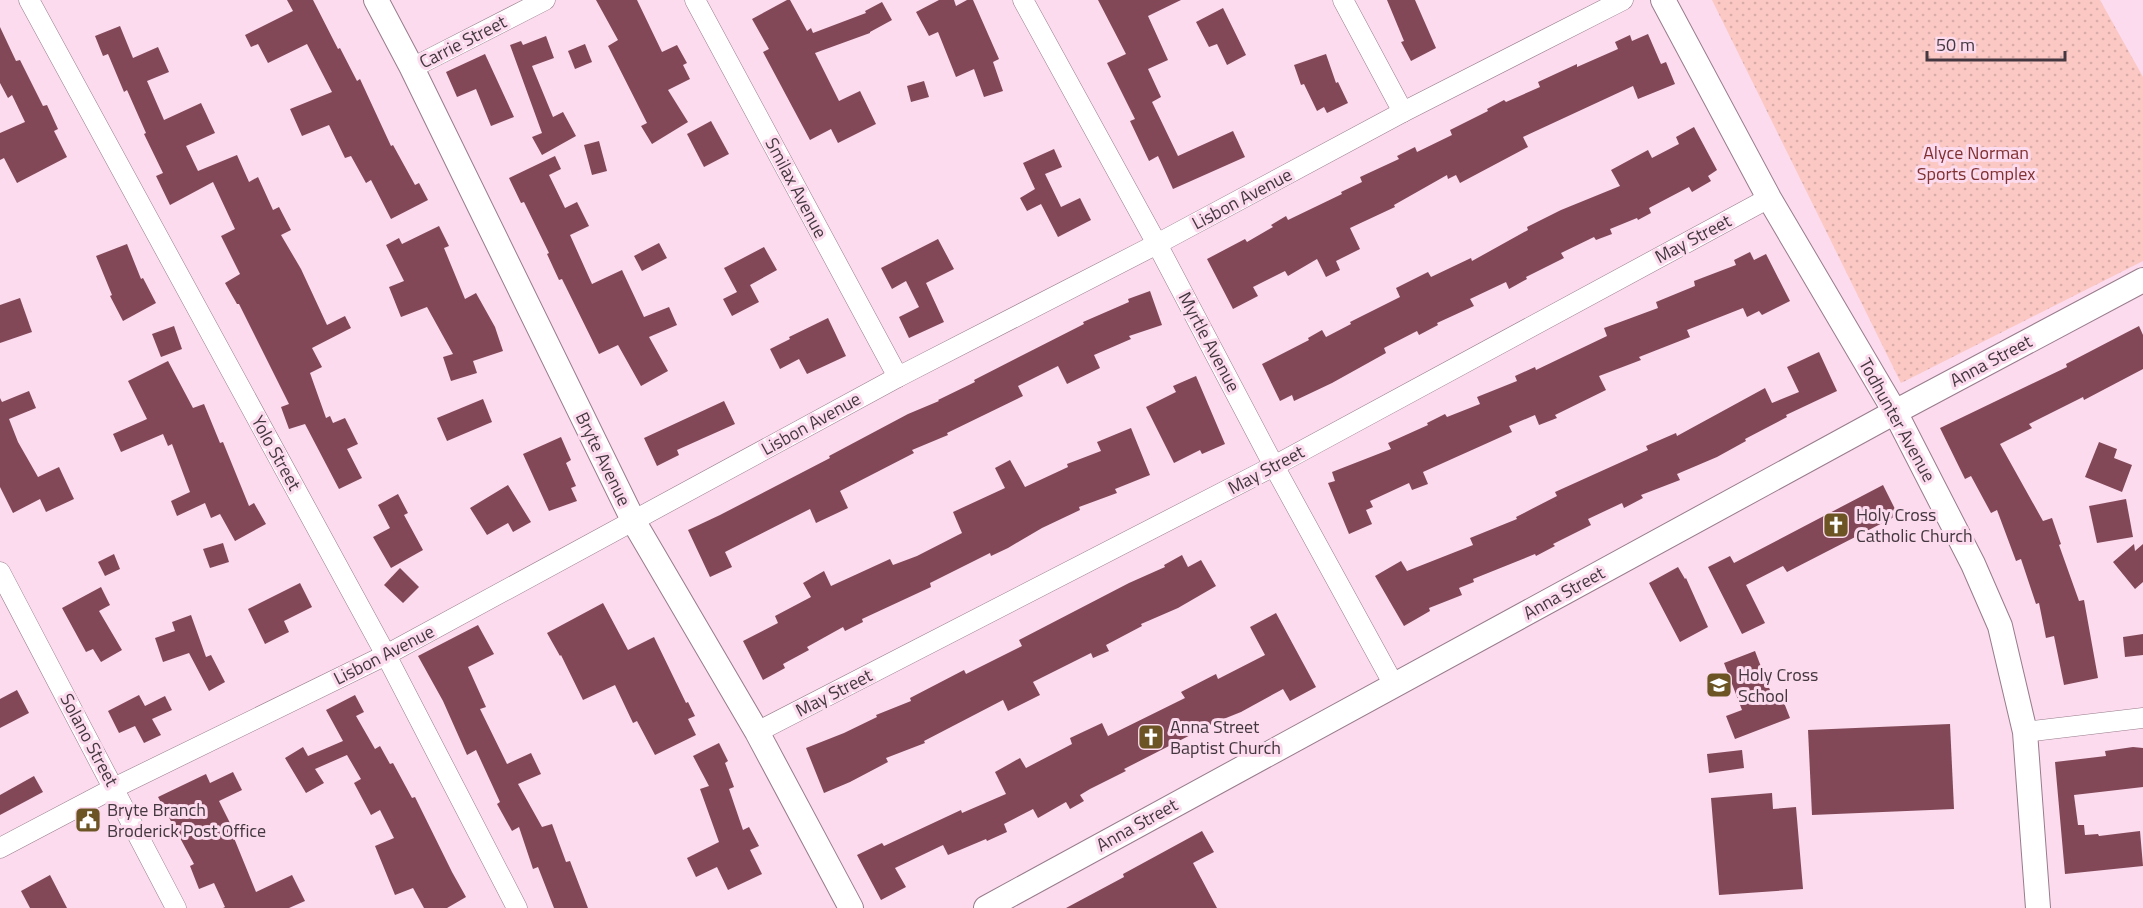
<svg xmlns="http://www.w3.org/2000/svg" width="2143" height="908" viewBox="0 0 2143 908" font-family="'Titillium Web',sans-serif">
	<defs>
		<pattern id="park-dots" width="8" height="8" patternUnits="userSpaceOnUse" patternTransform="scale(1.5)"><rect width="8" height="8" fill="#fbc8c4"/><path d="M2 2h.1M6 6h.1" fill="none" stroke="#d8aca9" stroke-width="1.8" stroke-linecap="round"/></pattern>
	</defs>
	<rect width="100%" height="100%" fill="#fbdbed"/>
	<polygon fill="url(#park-dots)" points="1712,0 2100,0 2143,77 2143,261 1901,383"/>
	<g fill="#824858">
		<polygon points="287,0 313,0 338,49 340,48 357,81 360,79 391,146 393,145 415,185 419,183 428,200 391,219 371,180 366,183 351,156 345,158 329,125 302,136 290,109 332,92 307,44 268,63 258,44 251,47 245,35 293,11"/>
		<polygon points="596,0 637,0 662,52 677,45 687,63 683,65 690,79 668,90 688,122 652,144 641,126 647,123 608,46 618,40"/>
		<polygon points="787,0 790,0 807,31 811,28 813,33 866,13 865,11 882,2 892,20 870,32 870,33 815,53 839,101 860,91 876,124 838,143 831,129 810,140 763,52 769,49 752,19"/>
		<polygon points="939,0 954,0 956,6 967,0 973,0 999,59 993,62 1003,91 984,97 974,69 956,77 938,32 929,36 916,12"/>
		<polygon points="1098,0 1181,0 1148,16 1168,60 1148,69 1161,97 1152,102 1178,156 1233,131 1245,157 1173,189 1158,156 1149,161 1130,121 1135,119 1107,63 1126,54"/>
		<polygon points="1387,0 1415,0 1436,48 1411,61 1401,42 1404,41"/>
		<polygon points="1223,8 1246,55 1227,65 1217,44 1209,47 1196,22"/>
		<polygon points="120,26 133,58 158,47 169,72 147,81 164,120 201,103 215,133 186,146 198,171 237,155 249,182 258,177 273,210 279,207 291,230 281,235 301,269 327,325 345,316 351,328 312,348 322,367 310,373 326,418 330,416 333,423 345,418 358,444 347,449 362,478 339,489 305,424 289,429 281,407 289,404 239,304 237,304 225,283 240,274 221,236 235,229 213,182 170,205 156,176 163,173 144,134 146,133 127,90 124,92 108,54 103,56 95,36"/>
		<polygon points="0,27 16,61 20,60 43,106 47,105 58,129 54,131 67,157 17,183 4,158 0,160 0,133 25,122 12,95 8,98 0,83"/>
		<polygon points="1648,34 1661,64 1666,62 1675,84 1638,99 1633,86 1523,137 1528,147 1460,183 1456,175 1448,179 1447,175 1394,205 1395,207 1350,228 1360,249 1336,261 1340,270 1326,277 1317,259 1288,276 1285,271 1253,287 1258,296 1233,309 1207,259 1245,239 1247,242 1273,227 1271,225 1286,216 1288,220 1342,194 1341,192 1362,182 1360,177 1399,159 1397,156 1415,147 1417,152 1452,135 1450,130 1488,111 1487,109 1504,100 1506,102 1540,87 1538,82 1577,64 1577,67 1618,49 1615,42 1630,35 1632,41"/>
		<polygon points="546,36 554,58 532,66 553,117 563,112 576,136 542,155 532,137 542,133 510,45 521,41 523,45"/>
		<polygon points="585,44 592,62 575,69 568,51"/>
		<polygon points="485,54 514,117 491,126 476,89 457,97 446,72"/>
		<polygon points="1326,54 1336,83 1338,82 1348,103 1327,113 1324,107 1317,111 1304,84 1301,85 1294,65"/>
		<polygon points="924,81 929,97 911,102 907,86"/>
		<polygon points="711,121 729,154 704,167 687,134"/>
		<polygon points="1694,127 1717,170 1708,176 1711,181 1692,192 1689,187 1649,208 1651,213 1638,220 1637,218 1610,229 1612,234 1596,240 1594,237 1561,253 1564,258 1526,277 1527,279 1509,289 1506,282 1470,299 1474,306 1437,323 1438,325 1419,335 1417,331 1384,348 1386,353 1332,383 1294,401 1292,395 1280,401 1262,364 1309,340 1308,338 1322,330 1326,337 1351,324 1350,322 1400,297 1396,288 1428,272 1431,277 1471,258 1472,261 1528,230 1527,227 1561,210 1620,186 1611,170 1648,150 1652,158 1679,144 1676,137"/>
		<polygon points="599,141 607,171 592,175 584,145"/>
		<polygon points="1054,149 1062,167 1045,174 1061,207 1080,198 1091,220 1058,237 1041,204 1027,211 1020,198 1035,189 1023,163"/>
		<polygon points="555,156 561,169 549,175 565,208 577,202 589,226 570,235 592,284 622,270 644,317 669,307 677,325 649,337 668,371 641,386 618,345 599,354 562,279 559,280 547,254 549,253 524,202 521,203 509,178"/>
		<polygon points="439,226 449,246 444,248 465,299 476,293 495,327 503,351 473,361 477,373 451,381 443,357 453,354 427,307 401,317 389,287 404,281 386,245 399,238 402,244"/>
		<polygon points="938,239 954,269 926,283 944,322 909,338 899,317 919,307 906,281 892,289 881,268"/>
		<polygon points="659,243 667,258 642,271 634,256"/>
		<polygon points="127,244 141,279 143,278 156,303 123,321 110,296 112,295 96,256"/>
		<polygon points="764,247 777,270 750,285 759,302 732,316 723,299 737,292 724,268"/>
		<polygon points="1750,252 1754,260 1766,254 1790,301 1762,315 1759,311 1747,317 1743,308 1687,330 1690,337 1639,357 1641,360 1599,376 1606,390 1555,415 1557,418 1539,425 1535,415 1509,426 1512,432 1423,472 1428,484 1412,490 1409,483 1370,501 1373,507 1366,510 1372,524 1349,534 1328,483 1335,481 1332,472 1391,449 1388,443 1428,425 1427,423 1445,414 1447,417 1480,404 1477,397 1517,381 1515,376 1535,367 1536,370 1607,336 1604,328 1658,308 1656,302 1695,286 1694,281 1736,265 1734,260"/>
		<polygon points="1150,291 1162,325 1129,336 1131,339 1094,355 1100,368 1067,384 1058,366 1018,386 1023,396 947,433 948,435 912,450 914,453 840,491 848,508 816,523 810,509 725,552 732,567 710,577 688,530 720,515 830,458 829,456 908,414 939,401 938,400 975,382 974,380 1084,324 1083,322 1129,302 1128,299"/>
		<polygon points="20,298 32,332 0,343 0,305"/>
		<polygon points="828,318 846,356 807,374 799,359 780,369 770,349 790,339 789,337"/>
		<polygon points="174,326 182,349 161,357 152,334"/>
		<polygon points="2139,326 2143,335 2143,369 2084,400 2083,397 2029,424 2032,428 2000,444 2043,521 2052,518 2061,544 2059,545 2079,601 2084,600 2098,678 2064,685 2054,636 2046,638 2039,603 2036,604 2021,559 2016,561 1997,510 1991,513 1971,476 1965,479 1940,428 2067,367 2066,364"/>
		<polygon points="1819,352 1837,391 1786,415 1787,417 1745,439 1746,441 1717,457 1677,474 1680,480 1641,495 1643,498 1624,508 1622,503 1588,519 1591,525 1553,544 1555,546 1536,556 1535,554 1473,579 1474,582 1459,588 1462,595 1429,608 1430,611 1404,626 1375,576 1401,561 1407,571 1473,545 1470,538 1517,519 1516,517 1557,496 1555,492 1648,450 1646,446 1676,433 1677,436 1765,388 1772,403 1799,392 1787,367"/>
		<polygon points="168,361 193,408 204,404 220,443 223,442 249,506 254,503 266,524 235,541 220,514 211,518 205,503 177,516 171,501 190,492 172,444 168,446 163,434 121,452 113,434 147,419 128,381"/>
		<polygon points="1196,376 1225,444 1202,454 1200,450 1174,463 1146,407 1176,392 1173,386"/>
		<polygon points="29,391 36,408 9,419 18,442 38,477 59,467 74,499 46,512 40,499 13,513 0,487 0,398 2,402"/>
		<polygon points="483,399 492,422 447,441 437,418"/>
		<polygon points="724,401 735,424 677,450 679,455 657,466 644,438"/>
		<polygon points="1131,428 1150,475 1115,489 1117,493 1079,507 1080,510 1042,528 1008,548 991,556 990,553 930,583 931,587 862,619 863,622 845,631 843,627 807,647 809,650 783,664 785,668 763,680 743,641 778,623 775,616 811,597 803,583 824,571 831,586 890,559 893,565 917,556 962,533 953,512 1005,488 995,468 1010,460 1025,487 1068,467 1067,464 1101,451 1097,442"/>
		<polygon points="561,437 571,460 566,463 576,486 571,488 577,501 549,511 523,454"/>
		<polygon points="2099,442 2117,449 2114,458 2132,465 2122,492 2085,477"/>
		<polygon points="508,485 531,522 513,532 508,523 487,535 470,508"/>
		<polygon points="1883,485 1898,515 1787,572 1783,566 1746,585 1765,623 1742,634 1708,567 1730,556 1734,563"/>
		<polygon points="398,494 408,513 404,515 423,550 391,568 373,537 390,528 378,505"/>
		<polygon points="2126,499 2133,537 2097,543 2089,506"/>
		<polygon points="223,543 229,562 210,568 203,549"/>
		<polygon points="2134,544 2135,551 2143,544 2143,582 2135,589 2113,562"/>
		<polygon points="114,554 120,569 105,576 98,562"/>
		<polygon points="1182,555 1188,567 1201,560 1216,586 1178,608 1141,624 1142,626 1106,645 1109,651 1093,658 1091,653 1033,682 1040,695 1008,711 1003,700 924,741 925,743 886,758 888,762 850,782 824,793 806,748 844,733 877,717 876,715 911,701 910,698 964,670 966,674 1022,646 1019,640 1129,583 1165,567 1164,565"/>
		<polygon points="1678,567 1685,579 1686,578 1708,627 1680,642 1649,583"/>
		<polygon points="400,568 419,587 403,603 384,585"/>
		<polygon points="300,583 312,607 284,621 289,632 265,644 248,609"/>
		<polygon points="101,587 110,605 99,611 122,650 101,662 93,649 86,652 62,608"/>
		<polygon points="603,603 628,650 654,637 686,703 688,702 695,716 688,719 696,735 655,755 637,721 633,723 615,685 583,700 561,655 560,656 547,633"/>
		<polygon points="1276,613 1316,687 1290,701 1283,689 1241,712 1216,722 1124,769 1126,771 1090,789 1080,795 1084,801 1070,809 1066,802 1038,818 1033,809 1004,824 1007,832 987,841 986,839 948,855 943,845 895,868 906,887 881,900 857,855 882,843 884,846 961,810 962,813 1006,794 995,772 1020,758 1026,768 1072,744 1070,738 1102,723 1108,736 1185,698 1181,692 1216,674 1218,679 1265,655 1250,627"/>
		<polygon points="191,615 206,657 211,655 225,682 209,691 189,653 163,662 155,638 175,631 172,622"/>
		<polygon points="478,625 494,654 468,667 486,707 480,709 507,764 531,753 541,774 518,784 542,827 552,824 566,862 570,861 588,908 554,908 538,867 533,869 519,827 512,831 497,804 500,802 476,750 467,755 443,701 418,656"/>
		<polygon points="2143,634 2143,655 2125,657 2123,637"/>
		<polygon points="1755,651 1773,698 1781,695 1790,718 1735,739 1726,716 1742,710 1724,663"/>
		<polygon points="17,690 29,713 0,728 0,699"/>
		<polygon points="139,695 145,706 165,696 172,710 152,719 161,735 144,743 135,726 119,733 108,711"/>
		<polygon points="355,695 364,712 356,716 375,749 380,746 390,764 393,763 412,798 415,797 452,872 466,897 447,908 424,908 413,888 395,895 375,846 394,838 380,810 371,815 354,783 361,779 347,755 315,769 324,783 306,793 285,758 303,747 308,756 343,741 326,710"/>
		<polygon points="1950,724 1954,809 1812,815 1808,730"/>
		<polygon points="719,743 728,761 725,763 734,787 729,789 743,830 749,827 759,846 750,850 762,874 728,890 717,867 696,877 687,858 719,842 700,789 709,786 693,756"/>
		<polygon points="2133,747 2143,748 2143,787 2074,795 2078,825 2084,825 2085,835 2098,834 2099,836 2140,831 2143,866 2065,874 2055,762 2106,756 2105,751"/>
		<polygon points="1742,750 1744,768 1709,773 1707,754"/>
		<polygon points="233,772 242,790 219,801 237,837 234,838 256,892 292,875 305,901 289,908 223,908 225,907 214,883 199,889 190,866 194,864 158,797 206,774 210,783"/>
		<polygon points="34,776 43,792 0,815 0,795"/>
		<polygon points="1772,793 1773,809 1796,807 1803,889 1719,895 1711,798"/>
		<polygon points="1202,831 1214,852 1193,863 1217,908 1066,908 1124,877 1123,874"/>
		<polygon points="50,875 67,908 30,908 21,891"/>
	</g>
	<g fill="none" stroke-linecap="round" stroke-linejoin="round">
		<defs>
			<g id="minor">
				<polyline points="29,0 386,655 517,908"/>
				<polyline points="695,0 898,377"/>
				<polyline points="1023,0 1157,244 1274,466 1394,685"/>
				<polyline points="1343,0 1403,112"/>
				<polyline points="412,68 545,0"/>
				<polyline points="0,572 176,908"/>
				<polyline points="757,732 1274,466 1769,198"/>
				<polyline points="2025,732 2143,718"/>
				<polyline points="0,848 114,788 386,655 898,377 1157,244 1403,112 1623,0"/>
			</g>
			<g id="tertiary">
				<polyline points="376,0 412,68 634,522 757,732 851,908"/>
				<polyline points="1663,0 1769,198 1895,412 1973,564 2000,626 2025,732 2038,908"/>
				<polyline points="986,908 1895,412 2143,280"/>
			</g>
		</defs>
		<use href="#minor" stroke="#987b8c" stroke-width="21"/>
		<use href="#tertiary" stroke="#987b8c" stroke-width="26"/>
		<use href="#minor" stroke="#fff" stroke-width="20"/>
		<use href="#tertiary" stroke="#fff" stroke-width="24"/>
	</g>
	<defs>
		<symbol id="church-square" viewBox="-11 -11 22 22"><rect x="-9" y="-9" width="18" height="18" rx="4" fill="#6c5425" stroke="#fbdbed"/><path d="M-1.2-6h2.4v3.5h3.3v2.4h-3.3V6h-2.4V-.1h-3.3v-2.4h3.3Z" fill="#fff"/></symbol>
		<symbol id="school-square" viewBox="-11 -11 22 22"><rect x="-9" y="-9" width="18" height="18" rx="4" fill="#6c5425" stroke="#fbdbed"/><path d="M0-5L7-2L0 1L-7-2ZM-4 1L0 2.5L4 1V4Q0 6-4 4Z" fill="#fff"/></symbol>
		<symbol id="civic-square" viewBox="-11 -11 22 22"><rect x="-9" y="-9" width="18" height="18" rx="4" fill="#6c5425" stroke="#fbdbed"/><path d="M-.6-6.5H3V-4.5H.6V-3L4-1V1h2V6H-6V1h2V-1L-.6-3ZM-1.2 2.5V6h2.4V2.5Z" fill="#fff"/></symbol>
	</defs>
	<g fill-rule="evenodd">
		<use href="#church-square" x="1821" y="510" width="30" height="30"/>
		<use href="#school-square" x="1704" y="670" width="30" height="30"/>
		<use href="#church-square" x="1136" y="722" width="30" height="30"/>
		<use href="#civic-square" x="73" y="805" width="30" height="30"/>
	</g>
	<g text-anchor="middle" stroke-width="6" stroke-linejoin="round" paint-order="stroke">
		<g font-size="18" fill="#44373f" stroke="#fbdbed">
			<text transform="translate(463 42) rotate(-27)" y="6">Carrie Street</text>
			<text transform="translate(796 188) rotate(62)" y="6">Smilax Avenue</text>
			<text transform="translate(1242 199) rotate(-28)" y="6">Lisbon Avenue</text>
			<text transform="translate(1693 239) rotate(-28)" y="6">May Street</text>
			<text transform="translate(1209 342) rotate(62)" y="6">Myrtle Avenue</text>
			<text transform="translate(1991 361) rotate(-28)" y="6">Anna Street</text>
			<text transform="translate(1897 420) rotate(61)" y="6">Todhunter Avenue</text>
			<text transform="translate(811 424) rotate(-29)" y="6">Lisbon Avenue</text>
			<text transform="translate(276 453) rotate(61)" y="6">Yolo Street</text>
			<text transform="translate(603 459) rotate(64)" y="6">Bryte Avenue</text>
			<text transform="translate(1266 470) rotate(-28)" y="6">May Street</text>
			<text transform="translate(1564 593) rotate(-29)" y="6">Anna Street</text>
			<text transform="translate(384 655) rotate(-27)" y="6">Lisbon Avenue</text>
			<text transform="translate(834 693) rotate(-27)" y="6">May Street</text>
			<text transform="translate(89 740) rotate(62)" y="6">Solano Street</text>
			<text transform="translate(1137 825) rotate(-29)" y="6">Anna Street</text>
		</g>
		<g font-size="18" fill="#803031" stroke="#fbdbed">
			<text x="1976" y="159">Alyce Norman<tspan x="1976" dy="21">Sports Complex</tspan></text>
		</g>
		<g font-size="18" fill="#44373f" stroke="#fbdbed" text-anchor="start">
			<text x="1856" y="521">Holy Cross<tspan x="1856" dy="21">Catholic Church</tspan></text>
			<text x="1738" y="681">Holy Cross<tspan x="1738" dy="21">School</tspan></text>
			<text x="1170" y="733">Anna Street<tspan x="1170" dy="21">Baptist Church</tspan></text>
			<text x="107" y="816">Bryte Branch<tspan x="107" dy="21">Broderick Post Office</tspan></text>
		</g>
	</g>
	<path d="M1927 51v9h138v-9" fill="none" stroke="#44373f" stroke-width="3"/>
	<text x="1936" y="51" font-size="18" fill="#44373f" stroke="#fbdbed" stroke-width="4.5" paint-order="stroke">50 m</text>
</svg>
